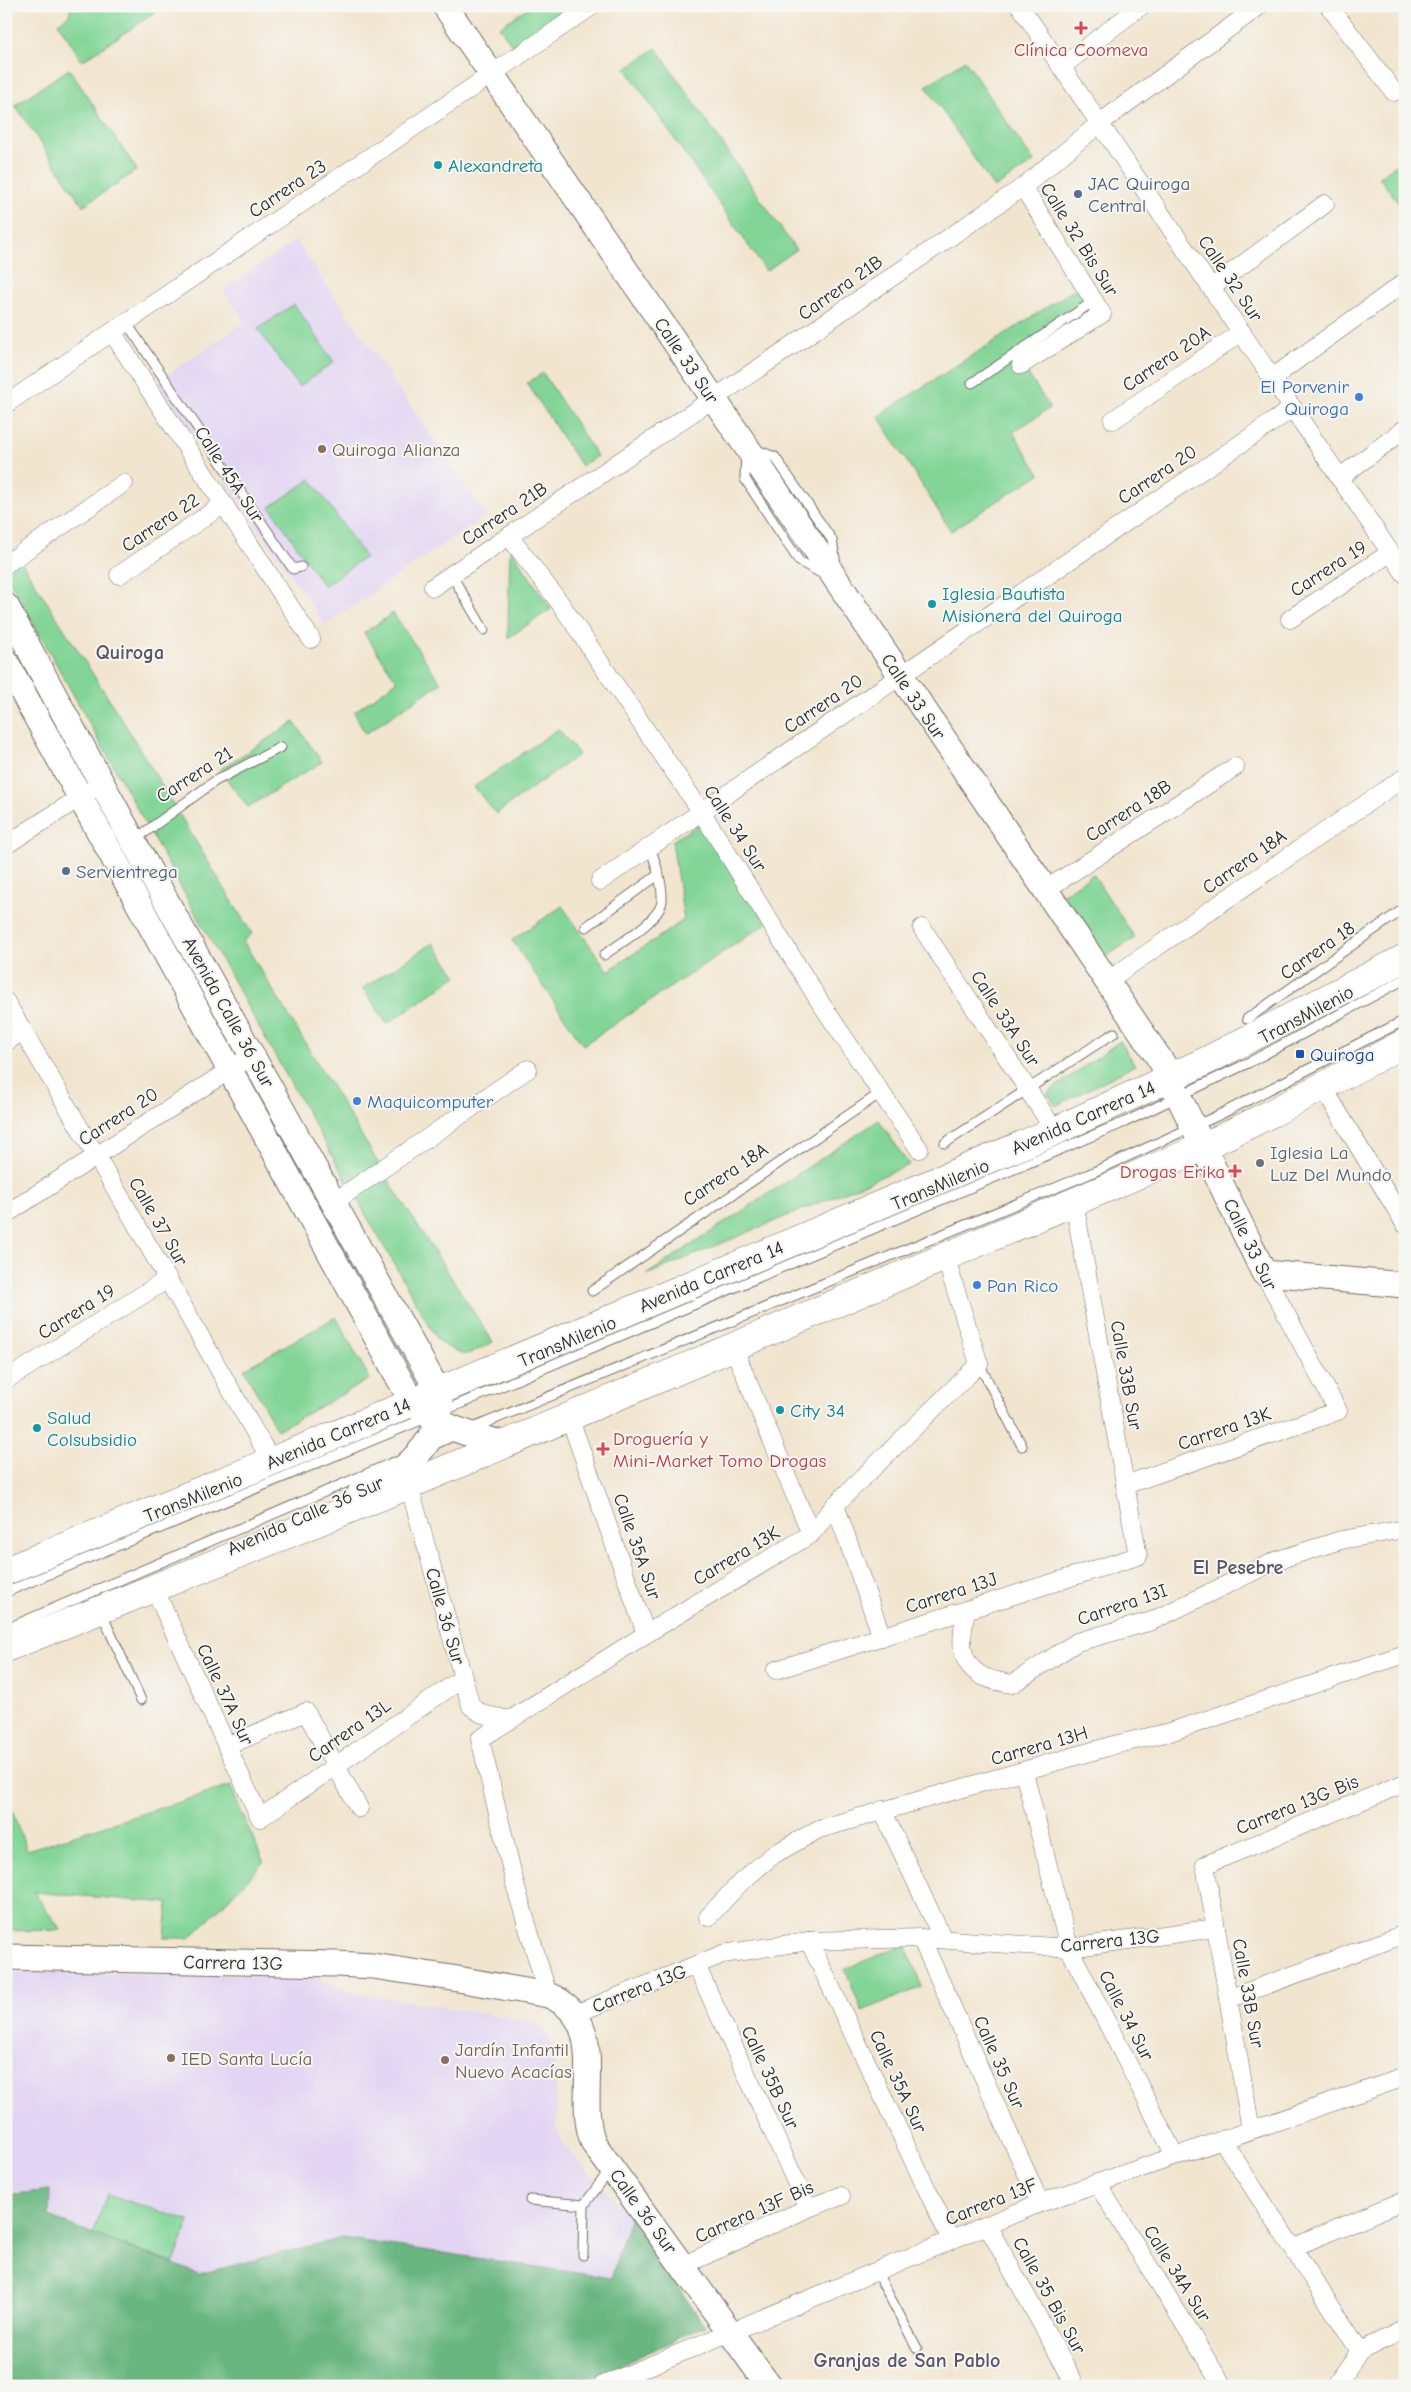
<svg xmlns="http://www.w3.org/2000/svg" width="1411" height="2392" viewBox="0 0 1411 2392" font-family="'Comic Neue',sans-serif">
	<rect width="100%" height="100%" fill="#f6f6f2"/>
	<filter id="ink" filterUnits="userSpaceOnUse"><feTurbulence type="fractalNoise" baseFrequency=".02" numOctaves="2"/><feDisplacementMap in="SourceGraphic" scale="10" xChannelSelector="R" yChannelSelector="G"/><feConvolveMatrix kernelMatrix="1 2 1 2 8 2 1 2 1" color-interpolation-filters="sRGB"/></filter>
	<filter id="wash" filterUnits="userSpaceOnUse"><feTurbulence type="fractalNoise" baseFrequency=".0096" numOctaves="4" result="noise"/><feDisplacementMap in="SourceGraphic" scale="20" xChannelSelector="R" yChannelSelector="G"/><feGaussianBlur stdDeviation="1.12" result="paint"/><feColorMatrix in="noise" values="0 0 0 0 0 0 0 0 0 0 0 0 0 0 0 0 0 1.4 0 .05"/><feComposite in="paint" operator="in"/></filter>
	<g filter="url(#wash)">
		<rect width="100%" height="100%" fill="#f2e5d0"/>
		<g fill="#e2d4f3">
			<polygon points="296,240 486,515 325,625 157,382 245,322 223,290"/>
			<polygon points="6,1972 313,1976 346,1991 526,2020 544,2028 552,2044 556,2075 557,2130 565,2146 629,2216 628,2224 611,2278 342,2238 199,2274 48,2216 50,2190 6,2195"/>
		</g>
		<g fill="#82d597" stroke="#568061">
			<polygon points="71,6 152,6 156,12 82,61 58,23 69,15"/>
			<polygon points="531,6 577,6 514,48 499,27"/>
			<polygon points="656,48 796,250 766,271 626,69"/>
			<polygon points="965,60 1034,162 994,188 926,86"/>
			<polygon points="69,69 137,170 83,206 15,105"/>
			<polygon points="1405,158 1405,212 1379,177"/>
			<polygon points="1083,284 1102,314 1022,365 1050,408 1013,432 1040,474 951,531 878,416"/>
			<polygon points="294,304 334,362 299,387 258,329"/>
			<polygon points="543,373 597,456 581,466 527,383"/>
			<polygon points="311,479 365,557 324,586 270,507"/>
			<path d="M6 538 119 715 252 934 243 941 399 1197 493 1342C464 1357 464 1360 437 1339L278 1061 6 574Z"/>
			<polygon points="510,548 551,609 508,638 508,625"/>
			<polygon points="393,613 441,683 365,734 354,712 397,681 364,633"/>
			<polygon points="294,722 322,762 248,807 219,770"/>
			<polygon points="558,729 579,754 496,814 474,787"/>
			<polygon points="701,823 767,923 583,1045 512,940 562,906 608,971 684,920 672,841"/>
			<polygon points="1093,874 1135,938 1105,957 1063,894"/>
			<polygon points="433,943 457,976 387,1024 363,988"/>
			<polygon points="1120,1041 1135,1065 1056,1106 1047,1093"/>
			<polygon points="879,1120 909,1165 646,1275"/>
			<polygon points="336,1317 370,1379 277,1430 244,1369"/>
			<polygon points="230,1786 264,1863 190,1938 165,1938 168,1903 34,1892 61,1930 6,1931 6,1795 27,1850"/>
			<polygon points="905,1944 922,1987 862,2011 845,1969"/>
			<polygon points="107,2194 189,2221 174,2263 93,2235"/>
		</g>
		<polygon fill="#69b680" stroke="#4a7056" points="50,2190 49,2217 199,2274 342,2238 611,2278 628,2224 629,2216 705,2326 576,2386 6,2386 6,2195"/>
	</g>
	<g filter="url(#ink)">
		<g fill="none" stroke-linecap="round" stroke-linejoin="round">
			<defs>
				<g id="lane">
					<polyline points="126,322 293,569 301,567"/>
					<polyline points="972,383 1094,301"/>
					<polygon points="746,446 775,457 832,540 839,583 799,561 745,479"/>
					<polyline points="451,574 484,630"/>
					<polyline points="133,841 215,781 281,747"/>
					<polyline points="586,927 658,875"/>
					<path d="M604 955C619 944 662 919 662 900 663 883 655 863 650 846"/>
					<polyline points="1247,1019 1405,908"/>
					<polyline points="945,1143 1114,1033"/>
					<polyline points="592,1291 882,1092"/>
					<polyline points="979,1364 1022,1446"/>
					<polyline points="443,1411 1125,1122 1248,1063 1405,979"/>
					<polyline points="473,1428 1089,1174 1219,1115 1405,1020"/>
					<polyline points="431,1446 458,1434"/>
					<polyline points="6,1592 426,1418"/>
					<polyline points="101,1612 141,1700"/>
					<polyline points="6,1629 394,1462"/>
					<polyline points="530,2200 584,2205 610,2170"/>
					<polyline points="583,2255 584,2205"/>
					<polyline points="876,2271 917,2348"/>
				</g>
				<g id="street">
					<polyline points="1020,6 1405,574"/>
					<polyline points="1329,6 1394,92"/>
					<polyline points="1061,67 1141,6"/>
					<polyline points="1212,287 1325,204"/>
					<polyline points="112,332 311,639"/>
					<polyline points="1021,365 1102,314 1023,187"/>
					<polyline points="1272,378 1405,282"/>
					<polyline points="6,404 592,6"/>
					<polyline points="1113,420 1242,332"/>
					<polyline points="1339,478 1405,429"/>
					<polyline points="509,536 560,603 641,723 701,811 820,1002 919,1149"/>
					<polyline points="6,564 124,483"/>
					<polyline points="119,575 224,504"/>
					<polyline points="433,587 771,360 1023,187 1100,123 1259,6"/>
					<polyline points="1290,619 1390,553"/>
					<polyline points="6,845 90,791"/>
					<polyline points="600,881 1293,408"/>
					<polyline points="1045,890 1235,767"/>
					<polyline points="922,928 1055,1131"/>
					<polyline points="1107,981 1405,777"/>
					<polyline points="6,1002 132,1217 272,1462"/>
					<polyline points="6,1042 23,1031"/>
					<polyline points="1323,1087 1405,1224"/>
					<polyline points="334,1202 528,1069"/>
					<polyline points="6,1214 253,1055"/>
					<polyline points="733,1346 811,1534"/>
					<polyline points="6,1380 168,1279"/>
					<polyline points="569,1416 646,1634"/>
					<polyline points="409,1485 471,1706 482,1714 510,1720"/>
					<polyline points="1125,1485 1338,1411 1264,1273"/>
					<polyline points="835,1505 882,1637"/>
					<polyline points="154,1588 260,1818 463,1678"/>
					<path d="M966 1610C962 1633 956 1659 979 1674 987 1680 1002 1682 1012 1684L1077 1642 1152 1621 1275 1561 1341 1540 1405 1529"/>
					<polyline points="776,1670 1138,1556 1074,1202"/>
					<polyline points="227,1746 306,1712 359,1808"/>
					<polyline points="1024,1772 1069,1948 1175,2156"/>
					<polyline points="882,1810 943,1939"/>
					<polyline points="708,1917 741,1882 773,1855 819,1829 1114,1745 1170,1732 1405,1654"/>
					<polyline points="921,1938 1040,2203"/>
					<polyline points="809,1941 951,2240"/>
					<polyline points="696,1965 808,2208"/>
					<polyline points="548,1995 516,1888 480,1739 646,1634 811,1534 835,1505 979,1364 945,1256"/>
					<polyline points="1228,1999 1405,1934"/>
					<polyline points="575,2014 723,1954 809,1941 921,1938 1069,1948 1216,1928"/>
					<polyline points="1251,2130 1205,1865 1405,1783"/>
					<polyline points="1222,2140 1360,2351"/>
					<polyline points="1097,2183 1223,2386"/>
					<polyline points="987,2225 1076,2386"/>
					<polyline points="1294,2247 1405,2200"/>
					<polyline points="684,2265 808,2208 841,2196"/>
					<polyline points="601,2386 1040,2203 1405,2077"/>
					<polyline points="1335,2386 1360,2351 1405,2329"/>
				</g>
				<g id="secondary">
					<polyline points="445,6 746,446 1163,1064 1264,1273 1405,1285"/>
					<path d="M6 606 133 841 438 1391C450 1439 397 1478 359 1495"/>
					<path d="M6 662 412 1402C438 1427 471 1435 505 1444"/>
					<path d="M6 1957 336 1964 373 1966 452 1978 548 1995C613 2021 573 2096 594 2144L769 2386"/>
				</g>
				<g id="primary">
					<polyline points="6,1571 340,1433 1055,1131 1208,1060 1405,958"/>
					<polyline points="6,1648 409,1485 1203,1147 1272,1113 1405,1043"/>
				</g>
			</defs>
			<use href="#lane" stroke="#716c65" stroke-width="11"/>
			<use href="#street" stroke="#716c65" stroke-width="19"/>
			<use href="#secondary" stroke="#716c65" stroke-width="27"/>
			<use href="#primary" stroke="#716c65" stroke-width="29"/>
			<use href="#lane" stroke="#fff" stroke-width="9"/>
			<use href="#street" stroke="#fff" stroke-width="18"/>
			<use href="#secondary" stroke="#fff" stroke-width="25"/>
			<use href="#primary" stroke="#fff" stroke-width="28"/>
		</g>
	</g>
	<g fill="#e0444e" stroke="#f6f6f2" stroke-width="2">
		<path d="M1078.5 20.5h5v5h5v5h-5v5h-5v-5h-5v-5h5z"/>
		<path d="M1232.5 1163.5h5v5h5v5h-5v5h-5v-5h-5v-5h5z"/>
		<path d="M600.5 1441.5h5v5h5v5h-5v5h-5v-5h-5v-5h5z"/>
	</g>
	<g fill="#0f9aa8" stroke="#f6f6f2" stroke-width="2">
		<circle cx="438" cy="165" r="5"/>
		<circle cx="932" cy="604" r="5"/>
		<circle cx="780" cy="1410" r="5"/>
		<circle cx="37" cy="1428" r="5"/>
	</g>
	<g fill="#5c6f8a" stroke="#f6f6f2" stroke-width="2">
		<circle cx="1078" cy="194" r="5"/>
		<circle cx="66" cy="871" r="5"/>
	</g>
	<g fill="#3f7fe0" stroke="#f6f6f2" stroke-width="2">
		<circle cx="1359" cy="397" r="5"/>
		<circle cx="357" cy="1101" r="5"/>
		<circle cx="977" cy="1285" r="5"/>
	</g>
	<g fill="#8d6e63" stroke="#f6f6f2" stroke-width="2">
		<circle cx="322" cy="449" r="5"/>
		<circle cx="171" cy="2058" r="5"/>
		<circle cx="445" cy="2060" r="5"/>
	</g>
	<rect fill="#1a4fb4" stroke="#f6f6f2" stroke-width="2" x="1295" y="1049" width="10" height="10" rx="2.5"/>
	<circle fill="#6b7280" stroke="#f6f6f2" stroke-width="2" cx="1260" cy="1163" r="5"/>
	<g text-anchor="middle" stroke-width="4" stroke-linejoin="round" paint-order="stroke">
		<g font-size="19" fill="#be3a42" stroke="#f6f6f2">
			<text x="1081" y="56">Clínica Coomeva</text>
			<text x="1225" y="1178" text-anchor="end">Drogas Erika</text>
			<text x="613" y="1445" text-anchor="start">Droguería y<tspan x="613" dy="22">Mini-Market Tomo Drogas</tspan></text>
		</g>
		<g font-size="19" fill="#0d838f" stroke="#f6f6f2" text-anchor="start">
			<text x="448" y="172">Alexandreta</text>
			<text x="942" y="600">Iglesia Bautista<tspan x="942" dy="22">Misionera del Quiroga</tspan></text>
			<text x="790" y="1417">City 34</text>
			<text x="47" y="1424">Salud<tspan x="47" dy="22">Colsubsidio</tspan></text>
		</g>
		<g font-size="19" fill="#4e5e75" stroke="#f6f6f2" text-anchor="start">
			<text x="1088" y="190">JAC Quiroga<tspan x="1088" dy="22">Central</tspan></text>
			<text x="76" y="878">Servientrega</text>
		</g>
		<g font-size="19" fill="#2b2b2b" stroke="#f6f6f2">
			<text transform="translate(287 188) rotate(-34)" y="7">Carrera 23</text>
			<text transform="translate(1080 239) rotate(58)" y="7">Calle 32 Bis Sur</text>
			<text transform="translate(1231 278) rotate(56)" y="7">Calle 32 Sur</text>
			<text transform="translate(840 287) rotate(-35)" y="7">Carrera 21B</text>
			<text transform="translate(1166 358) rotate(-34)" y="7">Carrera 20A</text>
			<text transform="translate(687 360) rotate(56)" y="7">Calle 33 Sur</text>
			<text transform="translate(230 474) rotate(57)" y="7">Calle 45A Sur</text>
			<text transform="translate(1157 474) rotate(-34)" y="7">Carrera 20</text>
			<text transform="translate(504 513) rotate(-34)" y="7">Carrera 21B</text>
			<text transform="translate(160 522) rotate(-34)" y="7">Carrera 22</text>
			<text transform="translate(1328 568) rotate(-33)" y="7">Carrera 19</text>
			<text transform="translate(914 696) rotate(56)" y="7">Calle 33 Sur</text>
			<text transform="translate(823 703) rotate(-34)" y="7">Carrera 20</text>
			<text transform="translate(194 774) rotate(-33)" y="7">Carrera 21</text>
			<text transform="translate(1128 810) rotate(-33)" y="7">Carrera 18B</text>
			<text transform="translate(736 828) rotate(57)" y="7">Calle 34 Sur</text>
			<text transform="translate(1244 861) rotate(-35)" y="7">Carrera 18A</text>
			<text transform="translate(1317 950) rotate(-35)" y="7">Carrera 18</text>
			<text transform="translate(229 1012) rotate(61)" y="7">Avenida Calle 36 Sur</text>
			<text transform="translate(1306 1014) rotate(-28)" y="7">TransMilenio</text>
			<text transform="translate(1006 1018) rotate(57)" y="7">Calle 33A Sur</text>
			<text transform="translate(118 1116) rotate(-33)" y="7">Carrera 20</text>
			<text transform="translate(1083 1117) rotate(-24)" y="7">Avenida Carrera 14</text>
			<text transform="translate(725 1174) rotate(-34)" y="7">Carrera 18A</text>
			<text transform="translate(940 1184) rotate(-23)" y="7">TransMilenio</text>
			<text transform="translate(159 1221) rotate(60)" y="7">Calle 37 Sur</text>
			<text transform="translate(1251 1244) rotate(64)" y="7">Calle 33 Sur</text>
			<text transform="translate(711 1276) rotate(-23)" y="7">Avenida Carrera 14</text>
			<text transform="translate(76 1311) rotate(-32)" y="7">Carrera 19</text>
			<text transform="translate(567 1341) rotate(-23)" y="7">TransMilenio</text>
			<text transform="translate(1127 1375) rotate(80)" y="7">Calle 33B Sur</text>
			<text transform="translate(1224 1428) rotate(-19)" y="7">Carrera 13K</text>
			<text transform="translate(338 1433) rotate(-23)" y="7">Avenida Carrera 14</text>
			<text transform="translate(193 1497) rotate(-22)" y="7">TransMilenio</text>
			<text transform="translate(305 1515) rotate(-24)" y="7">Avenida Calle 36 Sur</text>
			<text transform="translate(638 1546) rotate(71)" y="7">Calle 35A Sur</text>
			<text transform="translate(736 1555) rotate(-31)" y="7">Carrera 13K</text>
			<text transform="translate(951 1592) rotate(-18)" y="7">Carrera 13J</text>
			<text transform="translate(1122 1604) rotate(-19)" y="7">Carrera 13I</text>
			<text transform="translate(446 1616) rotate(74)" y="7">Calle 36 Sur</text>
			<text transform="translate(226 1694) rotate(65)" y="7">Calle 37A Sur</text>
			<text transform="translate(349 1730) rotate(-35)" y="7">Carrera 13L</text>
			<text transform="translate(1039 1745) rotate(-16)" y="7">Carrera 13H</text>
			<text transform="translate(1297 1804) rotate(-22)" y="7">Carrera 13G Bis</text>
			<text transform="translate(1110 1940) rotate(-6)" y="7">Carrera 13G</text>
			<text transform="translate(233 1962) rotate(1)" y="7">Carrera 13G</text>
			<text transform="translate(639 1988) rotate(-22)" y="7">Carrera 13G</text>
			<text transform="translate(1249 1993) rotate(80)" y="7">Calle 33B Sur</text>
			<text transform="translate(1127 2015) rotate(63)" y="7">Calle 34 Sur</text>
			<text transform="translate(1000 2062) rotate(66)" y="7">Calle 35 Sur</text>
			<text transform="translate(771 2077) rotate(65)" y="7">Calle 35B Sur</text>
			<text transform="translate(899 2081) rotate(65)" y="7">Calle 35A Sur</text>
			<text transform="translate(991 2201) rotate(-22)" y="7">Carrera 13F</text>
			<text transform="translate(644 2211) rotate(54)" y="7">Calle 36 Sur</text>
			<text transform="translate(754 2211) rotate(-24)" y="7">Carrera 13F Bis</text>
			<text transform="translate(1178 2273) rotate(58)" y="7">Calle 34A Sur</text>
			<text transform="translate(1050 2295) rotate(61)" y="7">Calle 35 Bis Sur</text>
		</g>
		<g font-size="19" fill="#366cbe" stroke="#f6f6f2" text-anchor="start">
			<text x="1349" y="393" text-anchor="end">El Porvenir<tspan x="1349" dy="22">Quiroga</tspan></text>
			<text x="367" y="1108">Maquicomputer</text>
			<text x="987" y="1292">Pan Rico</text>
		</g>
		<g font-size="19" fill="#785e54" stroke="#f6f6f2" text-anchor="start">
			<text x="332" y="456">Quiroga Alianza</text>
			<text x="455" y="2056">Jardín Infantil<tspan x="455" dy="22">Nuevo Acacías</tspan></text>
			<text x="181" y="2065">IED Santa Lucía</text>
		</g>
		<g font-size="19" fill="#164399" stroke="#f6f6f2" text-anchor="start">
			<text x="1310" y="1061">Quiroga</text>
		</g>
		<g font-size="19" fill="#5b616d" stroke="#f6f6f2" text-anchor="start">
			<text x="1270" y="1159">Iglesia La<tspan x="1270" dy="22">Luz Del Mundo</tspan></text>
		</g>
		<g font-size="20" font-weight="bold" fill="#5c5365" stroke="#f6f6f2">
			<text x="130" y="659">Quiroga</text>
			<text x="1238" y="1574">El Pesebre</text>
			<text x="907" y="2367">Granjas de San Pablo</text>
		</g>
	</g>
	<rect width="1411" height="2392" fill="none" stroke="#f6f6f2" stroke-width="25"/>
</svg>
